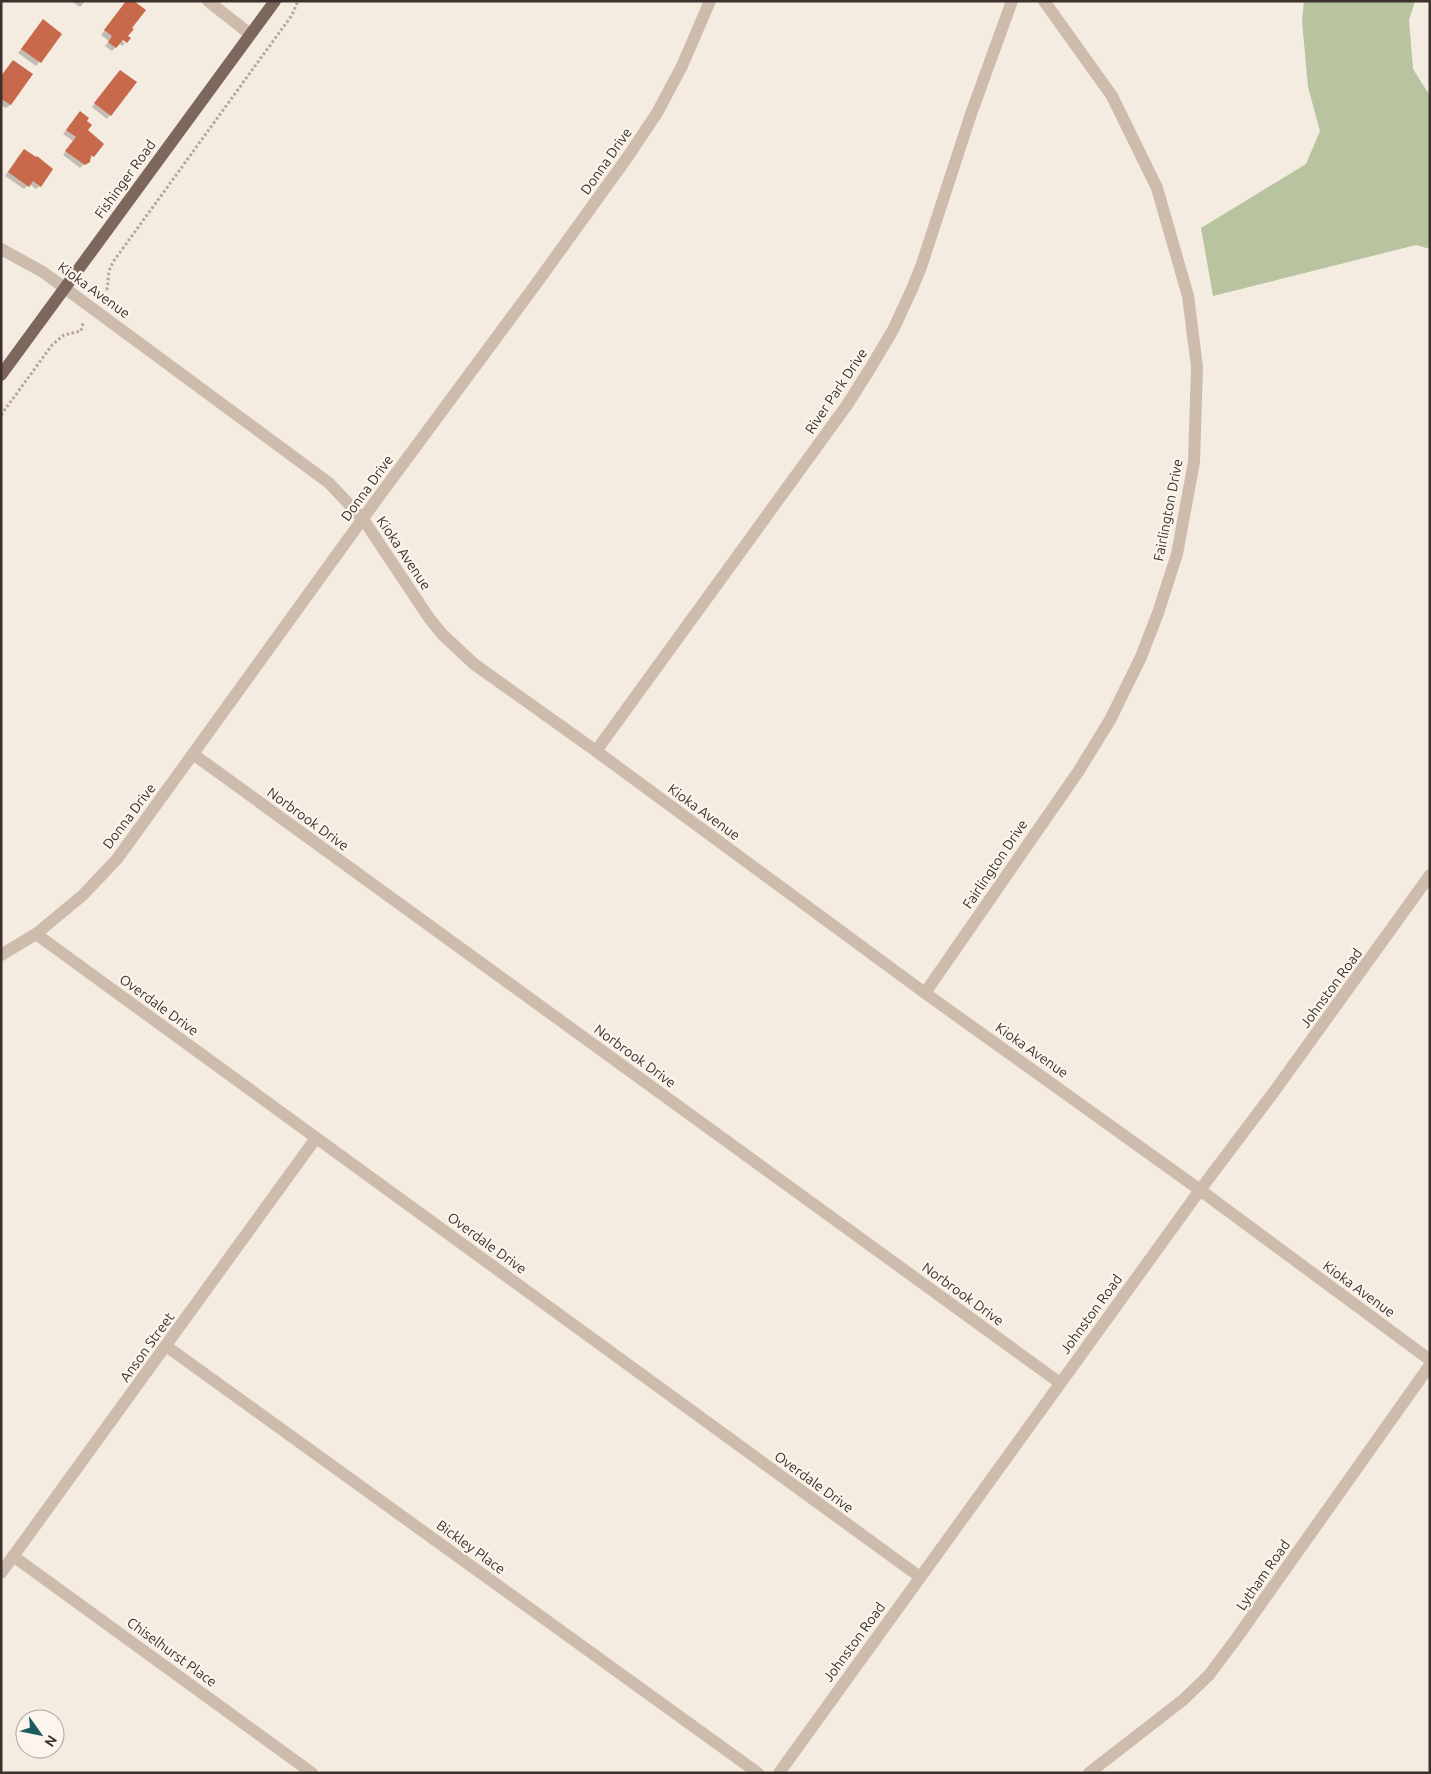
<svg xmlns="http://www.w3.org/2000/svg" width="1431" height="1774" viewBox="0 0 1431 1774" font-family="Ubuntu,sans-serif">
	<rect width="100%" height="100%" fill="#f4ebe1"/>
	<polygon fill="#b8c4a0" points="1304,1 1415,1 1409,20 1413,69 1430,96 1430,249 1416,245 1213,296 1201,228 1306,164 1320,131 1308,87 1302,21"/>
	<g fill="#0003">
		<polygon points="71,1 85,1 80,7"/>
		<polygon points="125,3 130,28 117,38 125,43 122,46 119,43 112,51 105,46 109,41 101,35"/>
		<polygon points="43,21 61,34 36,66 18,53"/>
		<polygon points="31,74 10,105 6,108 1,105 1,76"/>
		<polygon points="116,75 110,115 107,119 92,107"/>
		<polygon points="76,117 87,130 93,156 80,168 63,155 73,141 63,134"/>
		<polygon points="20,154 40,186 36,189 29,184 24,189 5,176"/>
	</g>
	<g fill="#c8694b">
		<polygon points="126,1 134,1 146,10 132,28 134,29 128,36 131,38 127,43 123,40 116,48 108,42 112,36 104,30"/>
		<polygon points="43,19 62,34 41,63 21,49"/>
		<polygon points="13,60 33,74 11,105 1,99 1,76"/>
		<polygon points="120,70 137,82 111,116 94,103"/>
		<polygon points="80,111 89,118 87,121 92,125 88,130 104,144 94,157 91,155 90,162 85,165 65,151 76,137 66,130"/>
		<polygon points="24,149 36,157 37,156 53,169 41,187 33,181 29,187 8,172"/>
	</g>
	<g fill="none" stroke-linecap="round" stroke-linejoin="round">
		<g stroke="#b9a596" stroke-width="3" stroke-dasharray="2.5 2.5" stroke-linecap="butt">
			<polyline points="107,290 109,271 113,262 292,15 298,1"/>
			<polyline points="1,415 52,345 64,335 81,331 83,323"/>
		</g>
		<g stroke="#cdbbac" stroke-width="12">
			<polyline points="208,1 250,34"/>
			<polyline points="596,751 847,405 871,367 893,330 912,289 921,267 971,114 1012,1"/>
			<polyline points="193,754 1060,1383"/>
			<polyline points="36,934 920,1577"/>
			<polyline points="1,955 36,934 83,895 117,859 377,499 536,284 629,155 657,113 682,66 710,1"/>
			<polyline points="925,993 1078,772 1110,720 1141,657 1158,613 1177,554 1194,462 1197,367 1188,296 1157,188 1112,96 1044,1"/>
			<polyline points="166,1346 758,1773"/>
			<polyline points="13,1556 312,1773"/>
			<polyline points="1,1573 316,1138"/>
			<polyline points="779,1773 1200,1190 1276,1089 1430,875"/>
		</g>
		<g stroke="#cdbbac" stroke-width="12">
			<polyline points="1,249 43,272 329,483 363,519 429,618 442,634 474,664 596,751 925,993 1200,1190 1430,1360"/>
			<polyline points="1089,1773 1183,1700 1209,1675 1236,1639 1430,1365"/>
		</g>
		<polyline stroke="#7d675c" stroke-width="12" points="1,375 275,1"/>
	</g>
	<g text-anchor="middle" stroke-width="4.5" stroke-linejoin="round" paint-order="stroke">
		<g font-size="14" fill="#3b302b" stroke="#fbf5ee">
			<text transform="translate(606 161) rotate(-55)" y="5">Donna Drive</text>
			<text transform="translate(125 179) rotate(-54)" y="5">Fishinger Road</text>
			<text transform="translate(94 290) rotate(36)" y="5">Kioka Avenue</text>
			<text transform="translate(836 391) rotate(-56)" y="5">River Park Drive</text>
			<text transform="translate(367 488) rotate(-54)" y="5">Donna Drive</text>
			<text transform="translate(1168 510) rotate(-79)" y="5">Fairlington Drive</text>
			<text transform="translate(404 553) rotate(56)" y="5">Kioka Avenue</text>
			<text transform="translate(704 812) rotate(36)" y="5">Kioka Avenue</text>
			<text transform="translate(129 816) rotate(-53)" y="5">Donna Drive</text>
			<text transform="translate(308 819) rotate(36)" y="5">Norbrook Drive</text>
			<text transform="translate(995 864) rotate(-56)" y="5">Fairlington Drive</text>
			<text transform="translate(1331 988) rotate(-54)" y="5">Johnston Road</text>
			<text transform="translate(159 1005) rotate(36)" y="5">Overdale Drive</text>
			<text transform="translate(1032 1050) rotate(35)" y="5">Kioka Avenue</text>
			<text transform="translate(635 1056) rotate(36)" y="5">Norbrook Drive</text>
			<text transform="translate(487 1243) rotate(36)" y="5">Overdale Drive</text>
			<text transform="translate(1359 1289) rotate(36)" y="5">Kioka Avenue</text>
			<text transform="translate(963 1294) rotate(36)" y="5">Norbrook Drive</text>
			<text transform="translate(1091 1314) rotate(-54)" y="5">Johnston Road</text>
			<text transform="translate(147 1347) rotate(-54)" y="5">Anson Street</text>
			<text transform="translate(814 1482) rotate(36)" y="5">Overdale Drive</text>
			<text transform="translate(471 1547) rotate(36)" y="5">Bickley Place</text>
			<text transform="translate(1263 1575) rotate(-55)" y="5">Lytham Road</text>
			<text transform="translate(854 1642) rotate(-54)" y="5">Johnston Road</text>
			<text transform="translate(172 1652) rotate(36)" y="5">Chiselhurst Place</text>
		</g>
	</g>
	<rect width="1431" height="1774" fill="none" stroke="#3b302b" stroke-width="5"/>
	<g transform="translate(40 1734) rotate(123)"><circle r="24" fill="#fbf5ee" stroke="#aea6a0"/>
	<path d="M0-4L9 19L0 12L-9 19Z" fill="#1f5a5e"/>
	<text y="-8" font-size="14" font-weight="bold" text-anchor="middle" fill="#3b302b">N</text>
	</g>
</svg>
